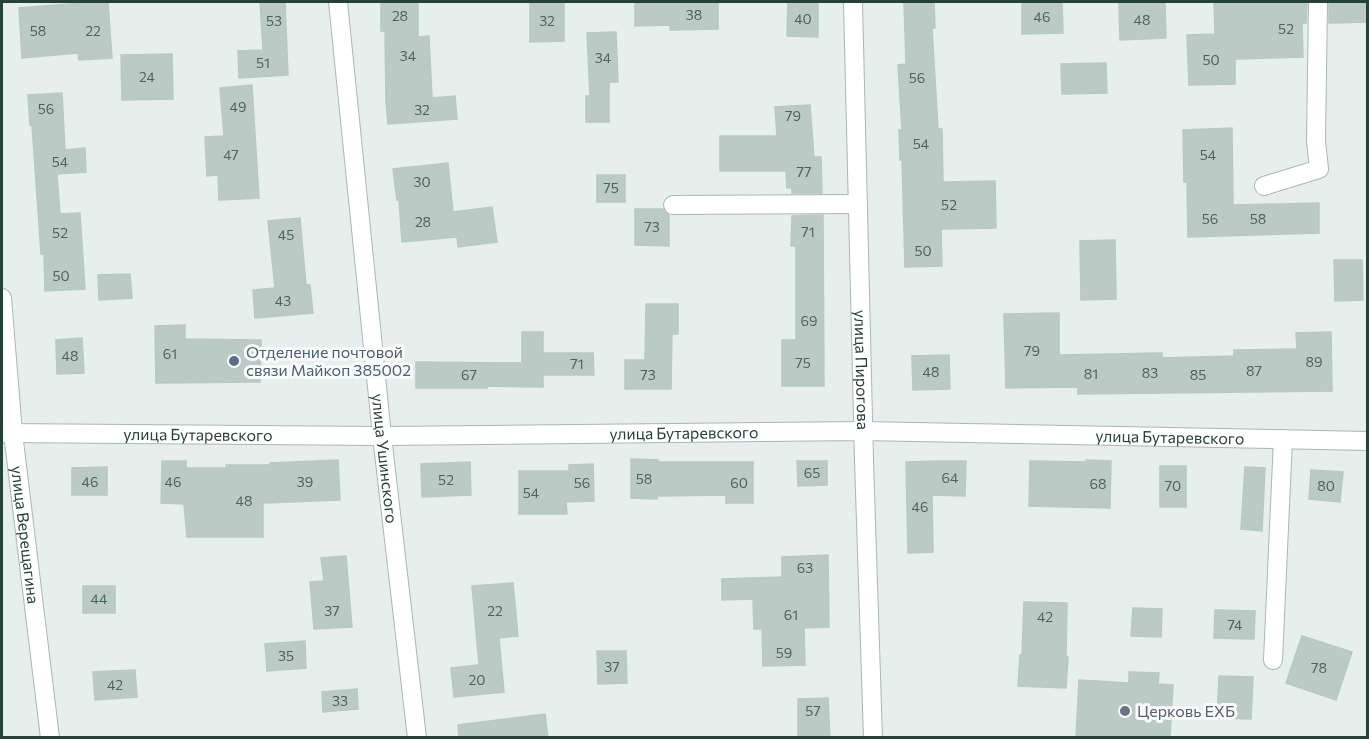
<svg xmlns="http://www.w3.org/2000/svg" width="1369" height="739" viewBox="0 0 1369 739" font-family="Commissioner,sans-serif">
	<rect width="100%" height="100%" fill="#e6efeb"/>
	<g fill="#bbcac4" stroke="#b8c9c2" stroke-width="1.5">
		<polygon points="94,2 108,2 112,58 79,60 78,53 22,58 19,8"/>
		<polygon points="260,2 285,2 288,75 239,78 238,51 263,50"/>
		<polygon points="381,2 418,2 418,37 429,36 432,98 455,96 457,119 388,124 386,101 385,31 381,31"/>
		<polygon points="530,2 564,2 564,41 530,42"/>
		<polygon points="635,2 718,2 718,29 670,30 670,25 635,26"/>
		<polygon points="788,2 818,2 818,37 787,36"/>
		<polygon points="904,2 934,2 935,28 932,28 938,129 942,129 943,182 995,181 996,228 941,229 942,266 905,267 902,160 900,160 899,130 902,130 898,65 906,64"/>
		<polygon points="1022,2 1062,2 1063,33 1022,34"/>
		<polygon points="1119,2 1165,2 1166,38 1120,40"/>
		<polygon points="1214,2 1307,2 1306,23 1302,23 1303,57 1235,59 1235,84 1189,85 1187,35 1215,34"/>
		<polygon points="1329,2 1368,2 1368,22 1329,23"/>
		<polygon points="616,32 618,82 609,82 609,122 586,122 586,96 590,96 587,33"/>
		<polygon points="172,54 173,99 122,100 121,55"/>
		<polygon points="1106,63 1107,93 1062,94 1061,64"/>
		<polygon points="252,85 259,198 219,200 218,175 207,176 205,137 224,136 220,88"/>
		<polygon points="62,93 65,150 85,148 86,172 57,174 60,214 80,213 85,289 45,291 44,253 41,254 32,125 30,125 28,95"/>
		<polygon points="810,105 814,157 821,157 822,193 792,193 792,188 787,188 786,171 720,171 720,136 777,136 775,107"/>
		<polygon points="1232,128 1233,205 1319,203 1319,233 1188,237 1187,182 1184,182 1183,130"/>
		<polygon points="448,163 453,212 492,207 497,242 458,247 457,237 402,242 399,200 397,200 393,169"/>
		<rect x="597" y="175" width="28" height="27"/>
		<polygon points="635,209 663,209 669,215 669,246 635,245"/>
		<polygon points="823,215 824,386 782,386 782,340 796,340 796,246 791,246 792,216"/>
		<polygon points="300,218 306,285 310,285 313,313 255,318 253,290 275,288 268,221"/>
		<polygon points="1115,240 1116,299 1081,300 1080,241"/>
		<polygon points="1334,260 1362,260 1363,300 1335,301"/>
		<polygon points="130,274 132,298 99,300 98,275"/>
		<polygon points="646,304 678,304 678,334 672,334 671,389 625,389 625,360 645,360"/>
		<polygon points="1059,313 1059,355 1162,353 1162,358 1234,356 1234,350 1297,349 1296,333 1331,332 1332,391 1078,394 1078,387 1006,388 1004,314"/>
		<polygon points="185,325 185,339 261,340 260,382 156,383 155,326"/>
		<polygon points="522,332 543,332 543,353 593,353 594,375 543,375 543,387 487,386 487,388 416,388 416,362 522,363"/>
		<polygon points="82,338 84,373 57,374 56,340"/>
		<polygon points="949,355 950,389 913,390 912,356"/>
		<polygon points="631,459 658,460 658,462 753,462 753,503 726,503 726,495 657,496 657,499 631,498"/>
		<polygon points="338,460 340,500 263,503 263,537 187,537 184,504 161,503 162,461 186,461 186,468 226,468 226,465 270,465 270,463"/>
		<polygon points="1086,460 1111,461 1110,508 1029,506 1030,461 1086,462"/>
		<polygon points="797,461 827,461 827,485 798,486"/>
		<polygon points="940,461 966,461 965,496 932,495 933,552 908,553 906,462"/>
		<polygon points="470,462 471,495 422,497 421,464"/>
		<polygon points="593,464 594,501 566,502 567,514 519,514 519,471 569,471 569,465"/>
		<rect x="1160" y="466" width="26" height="41"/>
		<polygon points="107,467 107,495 72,495 72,468"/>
		<polygon points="1245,467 1265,468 1262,531 1241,529"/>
		<polygon points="1311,470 1343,472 1340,502 1309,499"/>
		<polygon points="828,555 829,627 804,628 805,665 763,666 762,629 754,629 753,599 722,600 722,579 782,577 782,557"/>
		<polygon points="346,556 352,627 314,629 310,582 324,581 321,558"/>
		<polygon points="513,583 518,636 499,638 504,692 454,697 451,668 479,665 472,586"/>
		<rect x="83" y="586" width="32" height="27"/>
		<polygon points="1024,602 1067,603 1066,657 1068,657 1066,688 1018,686 1020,655 1022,655"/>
		<polygon points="1133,608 1162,609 1161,637 1131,636"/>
		<polygon points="1215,610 1255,611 1254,639 1214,638"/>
		<polygon points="1302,636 1352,652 1336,700 1286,683"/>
		<polygon points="305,641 306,668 267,671 265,644"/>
		<polygon points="597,651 626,651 627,683 598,684"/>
		<polygon points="135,670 137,697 95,700 93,672"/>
		<polygon points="1129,672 1159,673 1158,684 1173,685 1170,738 1076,738 1079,680 1129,683"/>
		<polygon points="1219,676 1253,677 1251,719 1217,718"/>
		<polygon points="357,689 358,709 323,712 322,692"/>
		<polygon points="828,698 830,738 798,738 798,699"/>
		<polygon points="545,714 548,738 459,738 458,725"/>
	</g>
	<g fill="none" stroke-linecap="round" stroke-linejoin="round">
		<defs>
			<g id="minor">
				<path id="s1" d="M338 2 382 436 417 738"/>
				<path id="s2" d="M853 2 864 460 873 738"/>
				<polyline points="1264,186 1319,169 1316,141 1318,2"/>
				<polyline points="673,205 858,204"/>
				<path id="s3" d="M2 298 13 433 50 738"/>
				<path id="s4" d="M2 433 382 436 863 431 1368 441"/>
				<polyline points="1273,660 1283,439"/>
			</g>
		</defs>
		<use href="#minor" stroke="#a8b8b2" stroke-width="20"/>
		<use href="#minor" stroke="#fff" stroke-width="18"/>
	</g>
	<circle fill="#5c6f8a" stroke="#f7fbf9" stroke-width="2" cx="234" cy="361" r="6"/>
	<circle fill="#6b7280" stroke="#f7fbf9" stroke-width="2" cx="1125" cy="711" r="6"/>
	<g text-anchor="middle" stroke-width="6" stroke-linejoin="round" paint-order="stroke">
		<g font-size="14" fill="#4a645c">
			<text x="694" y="20">38</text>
			<text x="400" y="21">28</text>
			<text x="1042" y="22">46</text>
			<text x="803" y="24">40</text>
			<text x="1142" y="25">48</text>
			<text x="274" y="26">53</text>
			<text x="547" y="26">32</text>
			<text x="1286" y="34">52</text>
			<text x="38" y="36">58</text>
			<text x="93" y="36">22</text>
			<text x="408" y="61">34</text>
			<text x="603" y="63">34</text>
			<text x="1211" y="65">50</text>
			<text x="263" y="68">51</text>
			<text x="147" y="82">24</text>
			<text x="917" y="83">56</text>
			<text x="238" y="112">49</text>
			<text x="46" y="114">56</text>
			<text x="422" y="115">32</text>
			<text x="793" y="121">79</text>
			<text x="921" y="149">54</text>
			<text x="231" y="160">47</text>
			<text x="1208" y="160">54</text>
			<text x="60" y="167">54</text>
			<text x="804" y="177">77</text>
			<text x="422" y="187">30</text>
			<text x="611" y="193">75</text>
			<text x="949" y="210">52</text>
			<text x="1210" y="224">56</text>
			<text x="1258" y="224">58</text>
			<text x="423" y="227">28</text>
			<text x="652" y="232">73</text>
			<text x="808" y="237">71</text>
			<text x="60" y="238">52</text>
			<text x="286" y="240">45</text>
			<text x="923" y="256">50</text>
			<text x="61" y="281">50</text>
			<text x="283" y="306">43</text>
			<text x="809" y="326">69</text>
			<text x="1032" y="356">79</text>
			<text x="170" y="359">61</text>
			<text x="70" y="361">48</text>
			<text x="1314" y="367">89</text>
			<text x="803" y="368">75</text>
			<text x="577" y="369">71</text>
			<text x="1254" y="376">87</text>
			<text x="931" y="377">48</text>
			<text x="1150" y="378">83</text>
			<text x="1091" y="379">81</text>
			<text x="469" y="380">67</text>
			<text x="648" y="380">73</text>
			<text x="1198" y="380">85</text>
			<text x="812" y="478">65</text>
			<text x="950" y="483">64</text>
			<text x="644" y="484">58</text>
			<text x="446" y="485">52</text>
			<text x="90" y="487">46</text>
			<text x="173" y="487">46</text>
			<text x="305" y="487">39</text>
			<text x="582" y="488">56</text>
			<text x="739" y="488">60</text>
			<text x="1098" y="489">68</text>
			<text x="1173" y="491">70</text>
			<text x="1326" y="491">80</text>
			<text x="531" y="498">54</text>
			<text x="244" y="506">48</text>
			<text x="920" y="512">46</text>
			<text x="805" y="573">63</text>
			<text x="99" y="604">44</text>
			<text x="332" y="616">37</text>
			<text x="495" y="616">22</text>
			<text x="791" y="620">61</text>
			<text x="1045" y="622">42</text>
			<text x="1235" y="630">74</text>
			<text x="784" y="658">59</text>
			<text x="286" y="661">35</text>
			<text x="612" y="672">37</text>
			<text x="1319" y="673">78</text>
			<text x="477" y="685">20</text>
			<text x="115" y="690">42</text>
			<text x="340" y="706">33</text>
			<text x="813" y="716">57</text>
		</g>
		<g font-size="16" fill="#4e5e75" stroke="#f7fbf9" text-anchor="start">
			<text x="246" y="358">Отделение почтовой<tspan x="246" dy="18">связи Майкоп 385002</tspan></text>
		</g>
		<g font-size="16" fill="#24423a" stroke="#f7fbf9">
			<text dy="6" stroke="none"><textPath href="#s2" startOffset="368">улица Пирогова</textPath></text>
			<text dy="6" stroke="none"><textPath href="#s4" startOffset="682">улица Бутаревского</textPath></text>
			<text dy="6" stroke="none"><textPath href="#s4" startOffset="196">улица Бутаревского</textPath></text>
			<text dy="6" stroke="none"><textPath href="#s4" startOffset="1168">улица Бутаревского</textPath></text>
			<text dy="6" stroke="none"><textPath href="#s1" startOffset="459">улица Ушинского</textPath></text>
			<text dy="6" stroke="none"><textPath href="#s3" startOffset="238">улица Верещагина</textPath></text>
		</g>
		<g font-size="16" fill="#5b616d" stroke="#f7fbf9" text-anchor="start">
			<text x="1137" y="717">Церковь ЕХБ</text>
		</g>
	</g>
	<rect width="1369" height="739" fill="none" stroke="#24423a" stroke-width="6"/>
</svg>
